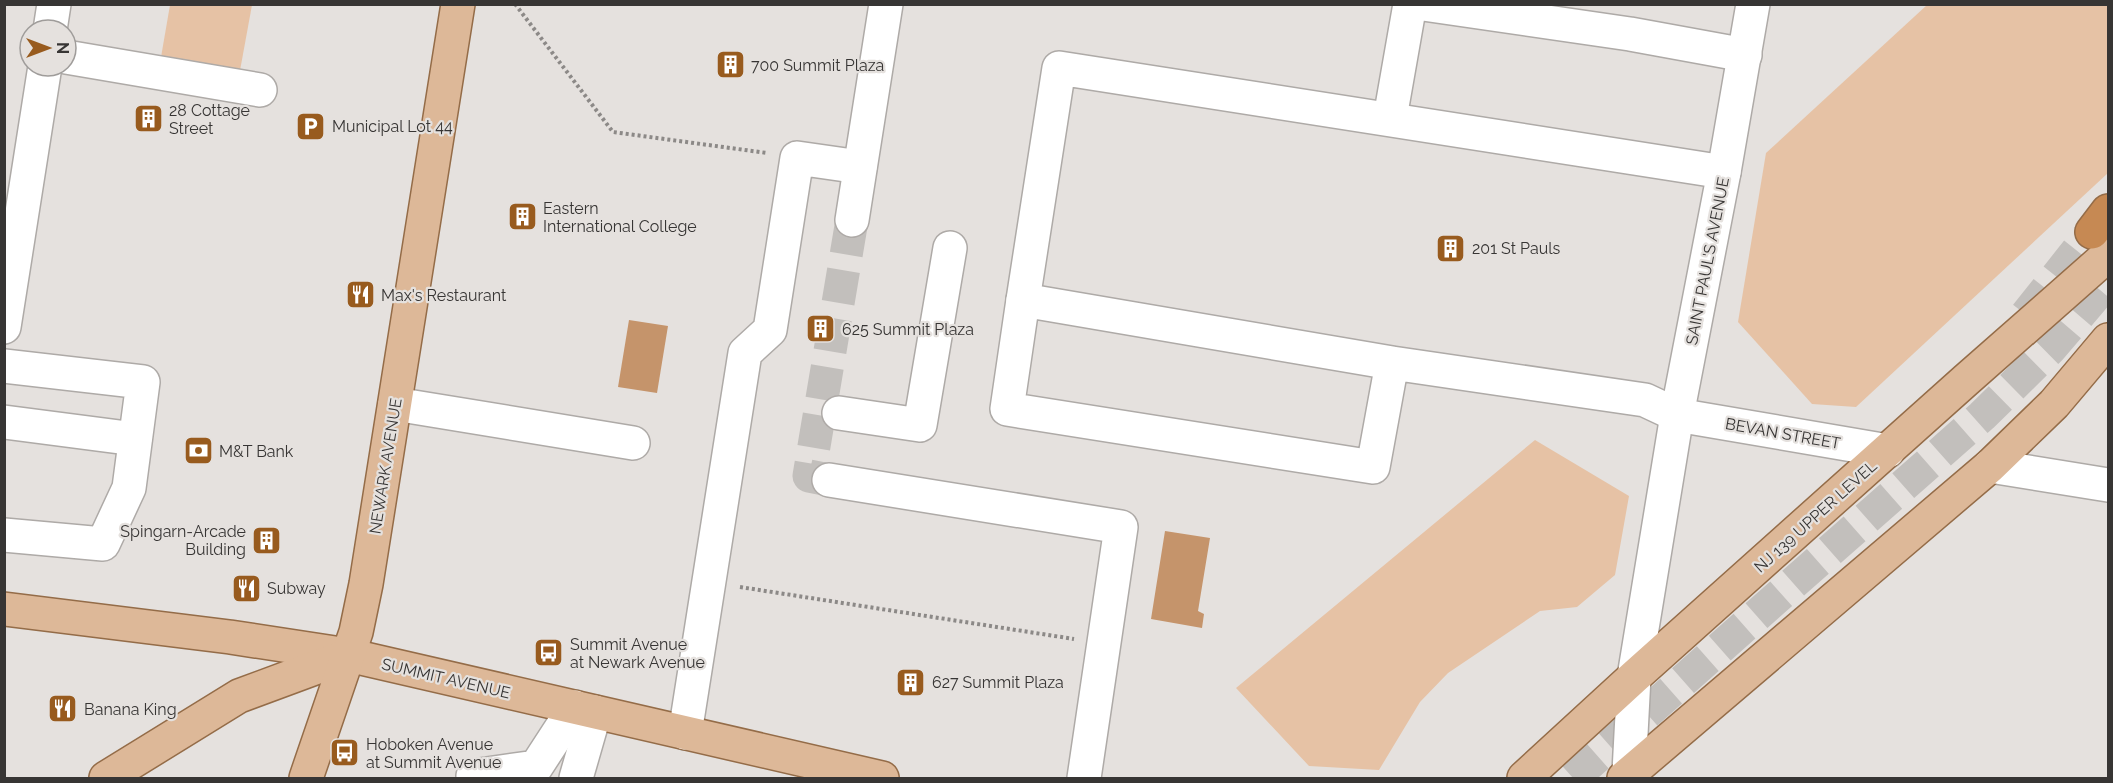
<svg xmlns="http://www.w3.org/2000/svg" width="2113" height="783" viewBox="0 0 2113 783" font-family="Raleway,sans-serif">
	<rect width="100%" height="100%" fill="#e5e1de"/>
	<g fill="#e6c2a5">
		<polygon points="170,5 252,5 239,76 160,63"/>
		<polygon points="1927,5 2108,5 2108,173 1856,407 1812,404 1738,322 1766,153"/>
		<polygon points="1535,440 1629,496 1615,575 1577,607 1540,611 1448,673 1420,702 1379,770 1309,766 1236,688"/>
	</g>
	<g fill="#c5946b">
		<polygon points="629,320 668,326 657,393 618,387"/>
		<polygon points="1165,531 1210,538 1198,611 1204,614 1202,628 1151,619"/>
	</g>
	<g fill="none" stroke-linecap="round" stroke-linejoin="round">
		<polyline stroke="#c2bfbc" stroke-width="33" stroke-dasharray="33 16" stroke-linecap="butt" points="829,480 809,476 852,220"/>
		<g stroke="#c2bfbc" stroke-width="33" stroke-dasharray="33 16" stroke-linecap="butt">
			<polyline points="2026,315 2092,232"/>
			<polyline points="1573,778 1982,416 2050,349 2108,281"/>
		</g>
		<defs>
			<g id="minor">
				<polyline points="1423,4 1630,34 1745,55"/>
				<polyline points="50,30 54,4"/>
				<polyline points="66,57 260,90"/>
				<polyline points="1390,118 1410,4"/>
				<polyline points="852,220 886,4"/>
				<polyline points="1023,300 1059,68 1724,172"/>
				<polyline points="4,327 45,66"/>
				<polyline points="1392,363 1373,467 1007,409 1023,300 1392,363 1645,400 1677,415 1888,451"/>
				<polyline points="4,366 143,382 129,488 103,544 4,535"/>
				<polyline points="395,404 633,443"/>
				<polyline points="839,413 920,425 950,248"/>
				<polyline points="4,422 135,439"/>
				<polyline points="1990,466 2108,485"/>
				<polyline points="829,480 1121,527 1084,778"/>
				<polyline points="685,733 745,353 770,330 797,158 860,167"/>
				<polyline points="1629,772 1634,677 1677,415 1724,172 1753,4"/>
				<polyline points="473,776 536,767 575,707"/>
				<polyline points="576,778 595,712"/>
			</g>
			<g id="major">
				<polyline points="4,609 230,637 348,655 882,778"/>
				<polyline points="106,778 239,696 347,656"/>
				<polyline points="306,778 356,632 366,584 458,4"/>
				<polyline points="1524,778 1634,677 1966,380 2108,255"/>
				<polyline points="1624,778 1990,466 2054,404 2108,340"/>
			</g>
			<polyline id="highway" points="2092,232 2108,211"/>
		</defs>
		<use href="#minor" stroke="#aeaaa7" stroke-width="36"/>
		<use href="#major" stroke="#946c48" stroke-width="36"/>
		<use href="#highway" stroke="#946c48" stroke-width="36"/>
		<g stroke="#8c8987" stroke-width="4" stroke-dasharray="3 3" stroke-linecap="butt">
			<polyline points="515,4 613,132 767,153"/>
			<polyline points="740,587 1074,639"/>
		</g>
		<use href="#minor" stroke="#fff" stroke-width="33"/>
		<use href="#major" stroke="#ddb898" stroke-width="33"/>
		<use href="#highway" stroke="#c68953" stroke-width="33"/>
	</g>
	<defs>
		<symbol id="building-square" viewBox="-11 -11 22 22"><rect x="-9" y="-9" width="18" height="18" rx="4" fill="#985b1e" stroke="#e5e1de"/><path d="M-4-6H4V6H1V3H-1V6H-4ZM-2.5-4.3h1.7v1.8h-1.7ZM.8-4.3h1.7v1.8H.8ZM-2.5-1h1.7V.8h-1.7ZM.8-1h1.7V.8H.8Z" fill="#fff"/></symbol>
		<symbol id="parking-square" viewBox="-11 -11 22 22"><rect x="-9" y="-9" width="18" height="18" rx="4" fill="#985b1e" stroke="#e5e1de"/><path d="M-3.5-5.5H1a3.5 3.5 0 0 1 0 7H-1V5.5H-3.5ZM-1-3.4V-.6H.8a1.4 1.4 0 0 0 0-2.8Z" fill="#fff"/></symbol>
		<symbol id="restaurant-square" viewBox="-11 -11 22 22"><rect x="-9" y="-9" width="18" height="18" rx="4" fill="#985b1e" stroke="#e5e1de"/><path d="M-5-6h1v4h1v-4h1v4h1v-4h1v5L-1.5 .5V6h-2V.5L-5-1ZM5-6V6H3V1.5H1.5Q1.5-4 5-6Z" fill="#fff"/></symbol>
		<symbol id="bank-square" viewBox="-11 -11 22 22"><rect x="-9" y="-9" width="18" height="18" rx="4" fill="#985b1e" stroke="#e5e1de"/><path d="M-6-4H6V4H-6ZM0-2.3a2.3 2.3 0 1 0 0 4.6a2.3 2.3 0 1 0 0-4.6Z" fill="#fff"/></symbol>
		<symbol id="bus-square" viewBox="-11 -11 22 22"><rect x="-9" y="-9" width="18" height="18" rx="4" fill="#985b1e" stroke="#e5e1de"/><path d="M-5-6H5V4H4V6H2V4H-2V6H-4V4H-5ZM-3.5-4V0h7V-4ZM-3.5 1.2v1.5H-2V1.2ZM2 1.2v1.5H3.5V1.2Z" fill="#fff"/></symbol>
	</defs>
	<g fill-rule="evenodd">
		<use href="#building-square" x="714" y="48" width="33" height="33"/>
		<use href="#building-square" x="132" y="102" width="33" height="33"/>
		<use href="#parking-square" x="294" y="110" width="33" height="33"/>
		<use href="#building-square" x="506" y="200" width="33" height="33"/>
		<use href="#building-square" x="1434" y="232" width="33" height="33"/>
		<use href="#restaurant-square" x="344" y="278" width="33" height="33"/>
		<use href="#building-square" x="804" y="312" width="33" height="33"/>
		<use href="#bank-square" x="182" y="434" width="33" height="33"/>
		<use href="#building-square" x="250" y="524" width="33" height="33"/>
		<use href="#restaurant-square" x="230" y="572" width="33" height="33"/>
		<use href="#bus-square" x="532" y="636" width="33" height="33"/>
		<use href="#building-square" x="894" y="666" width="33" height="33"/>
		<use href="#restaurant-square" x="46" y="692" width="33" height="33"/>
		<use href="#bus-square" x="328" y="736" width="33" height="33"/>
	</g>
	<g text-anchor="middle" stroke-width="4.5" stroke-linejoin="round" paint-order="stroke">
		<g font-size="16" fill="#373534" stroke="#e5e1de" text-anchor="start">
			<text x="751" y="71">700 Summit Plaza</text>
			<text x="169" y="116">28 Cottage<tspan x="169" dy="18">Street</tspan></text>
			<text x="332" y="132">Municipal Lot 44</text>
			<text x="543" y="214">Eastern<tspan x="543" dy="18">International College</tspan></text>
			<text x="1472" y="254">201 St Pauls</text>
			<text x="381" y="301">Max's Restaurant</text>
			<text x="842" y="335">625 Summit Plaza</text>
			<text x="219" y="457">M&amp;T Bank</text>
			<text x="246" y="537" text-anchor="end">Spingarn-Arcade<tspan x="246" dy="18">Building</tspan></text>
			<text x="267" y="594">Subway</text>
			<text x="570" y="650">Summit Avenue<tspan x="570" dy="18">at Newark Avenue</tspan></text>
			<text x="932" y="688">627 Summit Plaza</text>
			<text x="84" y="715">Banana King</text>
			<text x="366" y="750">Hoboken Avenue<tspan x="366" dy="18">at Summit Avenue</tspan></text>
		</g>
		<g font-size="16" fill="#373534" stroke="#e5e1de">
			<text transform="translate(1707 261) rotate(-79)" y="6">SAINT PAUL'S AVENUE</text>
			<text transform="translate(1783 433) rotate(10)" y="6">BEVAN STREET</text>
			<text transform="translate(385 466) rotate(-81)" y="6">NEWARK AVENUE</text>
			<text transform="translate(1815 516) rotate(-42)" y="6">NJ 139 UPPER LEVEL</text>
			<text transform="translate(446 678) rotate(13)" y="6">SUMMIT AVENUE</text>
		</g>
	</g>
	<rect width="2113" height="783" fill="none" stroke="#373534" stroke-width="12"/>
	<g transform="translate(48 48) rotate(90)"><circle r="28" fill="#e5e1de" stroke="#9f9c9a" stroke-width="1.5"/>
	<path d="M0-4.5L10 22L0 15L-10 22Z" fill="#985b1e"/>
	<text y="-9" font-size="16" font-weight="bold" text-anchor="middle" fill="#373534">N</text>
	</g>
</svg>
